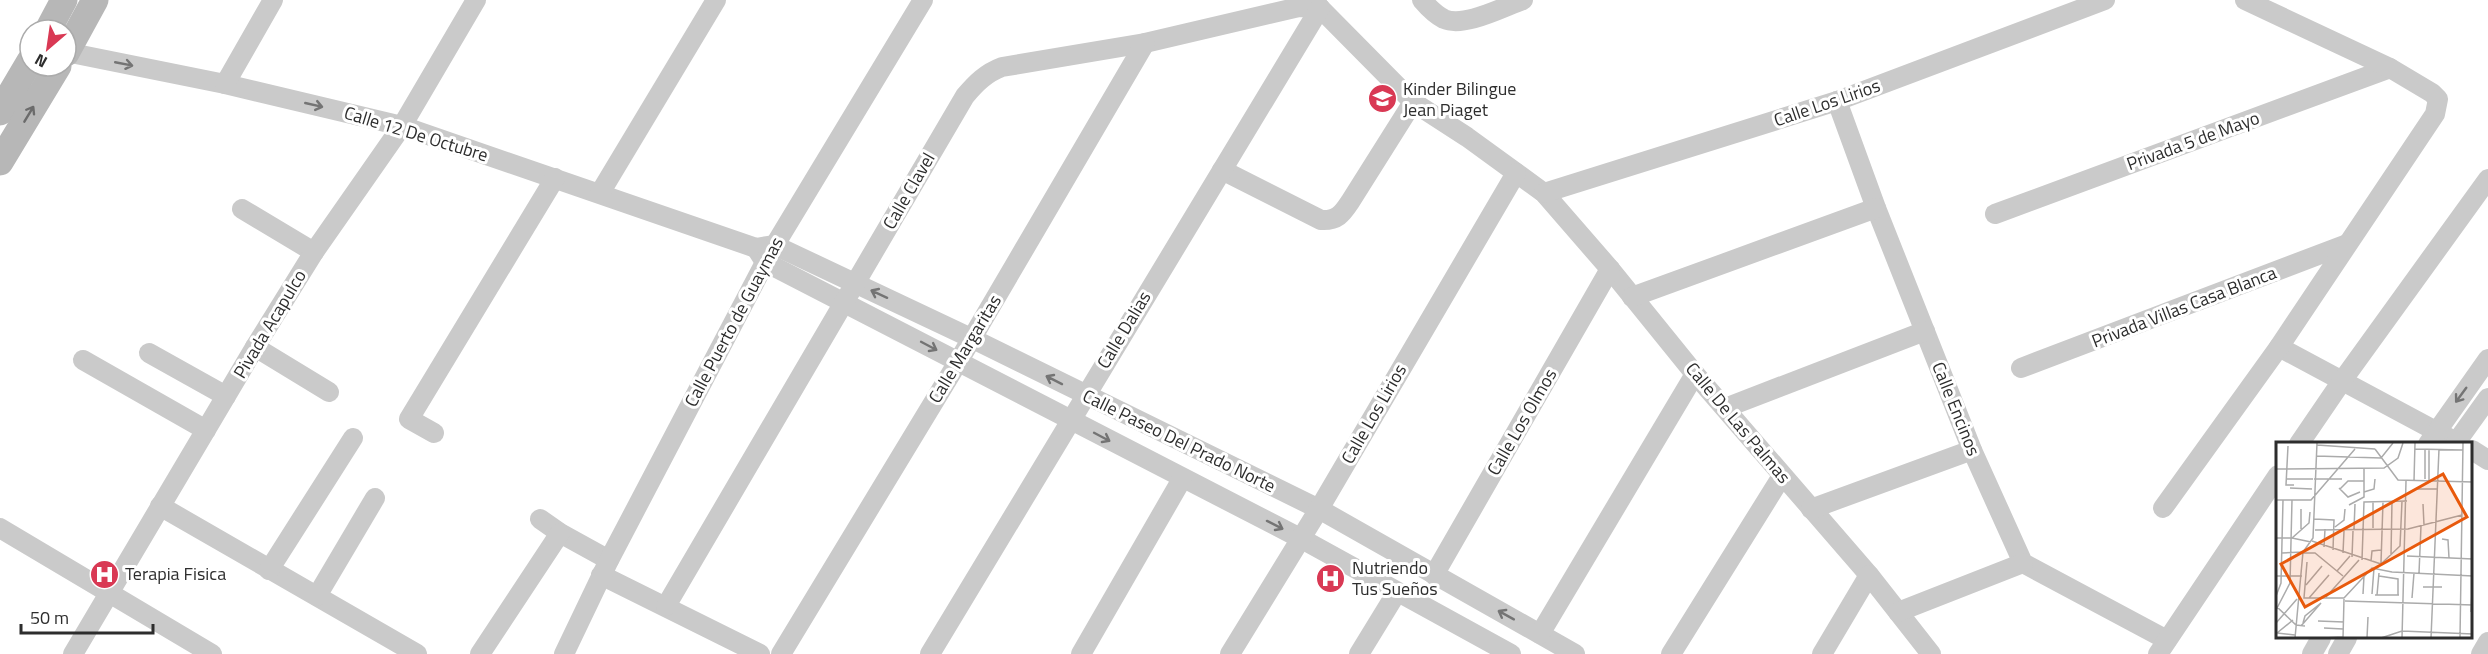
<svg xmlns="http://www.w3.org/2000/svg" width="2488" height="654" viewBox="0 0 2488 654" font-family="'Titillium Web',sans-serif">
	<rect width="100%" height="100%" fill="#fff"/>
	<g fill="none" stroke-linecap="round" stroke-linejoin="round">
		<g stroke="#cacaca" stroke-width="20">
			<path d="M1422 0C1428 7 1436 15 1444 19 1464 28 1503 7 1523 0"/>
			<polyline points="1320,8 1413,102 1467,137 1544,193 1610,269 1695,374 1869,575 1931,654"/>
			<polyline points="66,52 225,84 402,126 756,248 774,245 971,338 1319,509 1575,654"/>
			<polyline points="225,84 273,0"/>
			<polyline points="1837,101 1876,208 1972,450 2023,563 2167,640"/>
			<path d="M1222 170 1321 220C1337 221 1342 214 1350 202L1413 102"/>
			<polyline points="600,193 716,0"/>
			<polyline points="1544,193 1837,101 2105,0"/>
			<polyline points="242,209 314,252"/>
			<polyline points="1995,214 2390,68"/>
			<polyline points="756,248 765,262 1300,538 1511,654"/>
			<polyline points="1632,297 1876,208"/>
			<polyline points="255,347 329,392"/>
			<polyline points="2279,347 2460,444"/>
			<polyline points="149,353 226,396"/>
			<polyline points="83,360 206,430"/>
			<polyline points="2021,368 2347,244"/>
			<polyline points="1725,408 1925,331"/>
			<polyline points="434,433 409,419 555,178"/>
			<polyline points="2299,444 2342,381 2488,179"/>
			<polyline points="2428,444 2488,359"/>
			<polyline points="2455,444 2488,398"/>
			<polyline points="2472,450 2488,460"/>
			<polyline points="160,506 417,654"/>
			<polyline points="2163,508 2279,347 2435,114 2438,99 2432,93 2390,68 2245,0"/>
			<polyline points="1811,509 1972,450"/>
			<polyline points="540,519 560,533 609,560"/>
			<polyline points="0,528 212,654"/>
			<polyline points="269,570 353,438"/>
			<polyline points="601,575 760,654"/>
			<polyline points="1434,575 1610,269"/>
			<polyline points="317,596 375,498"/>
			<path d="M666 606 965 96C976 83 986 73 1002 67L1145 43 1299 7 1320 8"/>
			<polyline points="1898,612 2023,563"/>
			<polyline points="1540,634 1695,374"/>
			<polyline points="73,654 255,347 314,252 402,126 476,0"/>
			<polyline points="480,654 560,533"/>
			<polyline points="564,654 609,560 770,253 923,0"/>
			<polyline points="781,654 958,362 1145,43"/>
			<polyline points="930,654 1320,8"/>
			<polyline points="1081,654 1182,479"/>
			<polyline points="1230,654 1319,509 1516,173"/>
			<polyline points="1359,654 1397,592"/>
			<polyline points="1671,654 1782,476"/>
			<polyline points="1822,654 1869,575"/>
			<polyline points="2158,654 2278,475"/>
			<polyline points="2312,654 2321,638"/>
			<polyline points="2338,654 2347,638"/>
			<polyline points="2481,654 2488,642"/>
		</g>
		<g stroke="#b7b7b7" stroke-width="27">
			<polyline points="48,30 64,0"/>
			<polyline points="66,53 95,0"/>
			<polyline points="0,112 30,61"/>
			<polyline points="0,162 58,66"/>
		</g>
	</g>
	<defs><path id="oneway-shaft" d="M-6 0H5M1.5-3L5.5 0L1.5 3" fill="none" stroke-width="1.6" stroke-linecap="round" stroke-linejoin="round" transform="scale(1.5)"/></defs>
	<g stroke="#747474">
		<use href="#oneway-shaft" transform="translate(124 64) rotate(11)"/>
		<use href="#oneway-shaft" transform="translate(314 105) rotate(13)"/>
		<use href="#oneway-shaft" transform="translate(879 294) rotate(-155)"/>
		<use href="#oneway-shaft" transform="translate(929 346) rotate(28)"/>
		<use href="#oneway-shaft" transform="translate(1054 380) rotate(-153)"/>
		<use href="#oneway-shaft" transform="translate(2461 395) rotate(126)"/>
		<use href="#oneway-shaft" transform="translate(1102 437) rotate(28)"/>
		<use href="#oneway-shaft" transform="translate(1275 525) rotate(27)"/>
		<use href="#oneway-shaft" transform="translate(1506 615) rotate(-151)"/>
	</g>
	<use stroke="#6b6b6b" href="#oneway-shaft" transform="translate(29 114) rotate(-59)"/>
	<defs>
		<symbol id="school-disc" viewBox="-11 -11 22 22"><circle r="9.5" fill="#d93954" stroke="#fff"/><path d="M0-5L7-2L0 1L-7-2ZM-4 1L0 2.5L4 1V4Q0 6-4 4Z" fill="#fff"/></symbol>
		<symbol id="hospital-disc" viewBox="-11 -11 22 22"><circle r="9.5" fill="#d93954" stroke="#fff"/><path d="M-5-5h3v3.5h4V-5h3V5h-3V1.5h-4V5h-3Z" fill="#fff"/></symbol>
	</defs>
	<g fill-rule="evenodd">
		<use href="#school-disc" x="1366" y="82" width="33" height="33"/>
		<use href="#hospital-disc" x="88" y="558" width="33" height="33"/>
		<use href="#hospital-disc" x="1314" y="562" width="33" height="33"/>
	</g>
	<g text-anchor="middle" stroke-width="6" stroke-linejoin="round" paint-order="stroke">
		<g font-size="18" fill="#2d2d2d" stroke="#fff" text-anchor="start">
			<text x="1403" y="95">Kinder Bilingue<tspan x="1403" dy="21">Jean Piaget</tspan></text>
			<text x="1352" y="574">Nutriendo<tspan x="1352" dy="21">Tus Sueños</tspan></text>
			<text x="125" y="580">Terapia Fisica</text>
		</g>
		<g font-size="18" fill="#2d2d2d" stroke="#fff">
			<text transform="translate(1827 103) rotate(-19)" y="6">Calle Los Lirios</text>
			<text transform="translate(416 134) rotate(17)" y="6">Calle 12 De Octubre</text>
			<text transform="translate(2193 141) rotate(-20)" y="6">Privada 5 de Mayo</text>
			<text transform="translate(909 191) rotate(-60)" y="6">Calle Clavel</text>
			<text transform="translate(2184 307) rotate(-21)" y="6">Privada Villas Casa Blanca</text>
			<text transform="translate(734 322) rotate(-62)" y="6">Calle Puerto de Guaymas</text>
			<text transform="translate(270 324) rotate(-59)" y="6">Pivada Acapulco</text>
			<text transform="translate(1124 330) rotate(-59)" y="6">Calle Dalias</text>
			<text transform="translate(965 349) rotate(-59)" y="6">Calle Margaritas</text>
			<text transform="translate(1956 409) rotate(68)" y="6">Calle Encinos</text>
			<text transform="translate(1374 414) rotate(-60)" y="6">Calle Los Lirios</text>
			<text transform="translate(1522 422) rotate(-60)" y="6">Calle Los Olmos</text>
			<text transform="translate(1738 423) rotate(50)" y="6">Calle De Las Palmas</text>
			<text transform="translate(1179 441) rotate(26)" y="6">Calle Paseo Del Prado Norte</text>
		</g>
	</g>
	<g transform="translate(2276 442)">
		<rect width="196" height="196" fill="#fff"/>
		<path fill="none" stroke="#ababab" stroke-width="1.5" d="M41 3 99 7M12 4 10 43H18M99 7 122 38 197 40M139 7 187 8M40 14 105 16 117 1M0 27 108 26 122 16 127 1M10 37H37M38 37H66M149 37V7M153 38V7M138 39 139 1M14 46 36 47M63 46 72 55 84 50M64 47 72 39H88M140 47H162M88 50 98 47 99 37M0 58H35L79 7M147 62 148 83M73 63 88 55V26M38 77 58 78 57 108M59 85 68 78 69 67M97 86V60M25 87V67M78 87 79 62M39 88 132 87 186 73M0 96H16L33 81 34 70M16 96 35 100M166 97 172 98 173 116M36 99 105 122M48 105 49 87M6 111 27 110 37 96 41 1M27 111H39L67 134M67 111 68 89M115 113 116 59M131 114 197 117M76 115 77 89M86 118 88 60 131 59M95 119 96 109 105 108M31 120 28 156H68M105 121 107 60M105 122 124 104 126 59M61 129 74 114M143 131 145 84M0 134H26M103 134 122 137V153M30 143 46 124M147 145H166M87 152 88 134M96 152 98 126M99 153H123M101 153 103 131M0 154 5 141 7 58M50 155 83 118M33 156 53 133M68 156 96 126 116 130 197 134M136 156 138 131M69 159 197 163M0 164 20 183 29 184M0 168 14 141 16 58M195 170 196 149M42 179 68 180M0 181 21 157M25 184 45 161 29 174 27 181M48 186 67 187M1 191 17 178M1 191 19 193M19 196 27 110M47 196 67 195M67 196 68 157M91 196 92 175M105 196 126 189 197 192M126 196 130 39M155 196 163 7M184 196 187 1"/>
		<path fill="#e8590c" fill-opacity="0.15" stroke="#e8590c" stroke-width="3" d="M167 32 191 75 29 165 5 122Z"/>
		<rect width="196" height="196" fill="none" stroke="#2d2d2d" stroke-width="3"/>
	</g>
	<g transform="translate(48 48) rotate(209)"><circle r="28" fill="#ffffff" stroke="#ababab" stroke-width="1.5"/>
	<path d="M0-4.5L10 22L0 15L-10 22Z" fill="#d93954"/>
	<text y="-9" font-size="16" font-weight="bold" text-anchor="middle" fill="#2d2d2d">N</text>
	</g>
	<path d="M21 624v9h132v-9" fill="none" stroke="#2d2d2d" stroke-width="3"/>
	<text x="30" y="624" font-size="18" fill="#2d2d2d" stroke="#ffffff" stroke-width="4.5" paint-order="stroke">50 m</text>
</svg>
